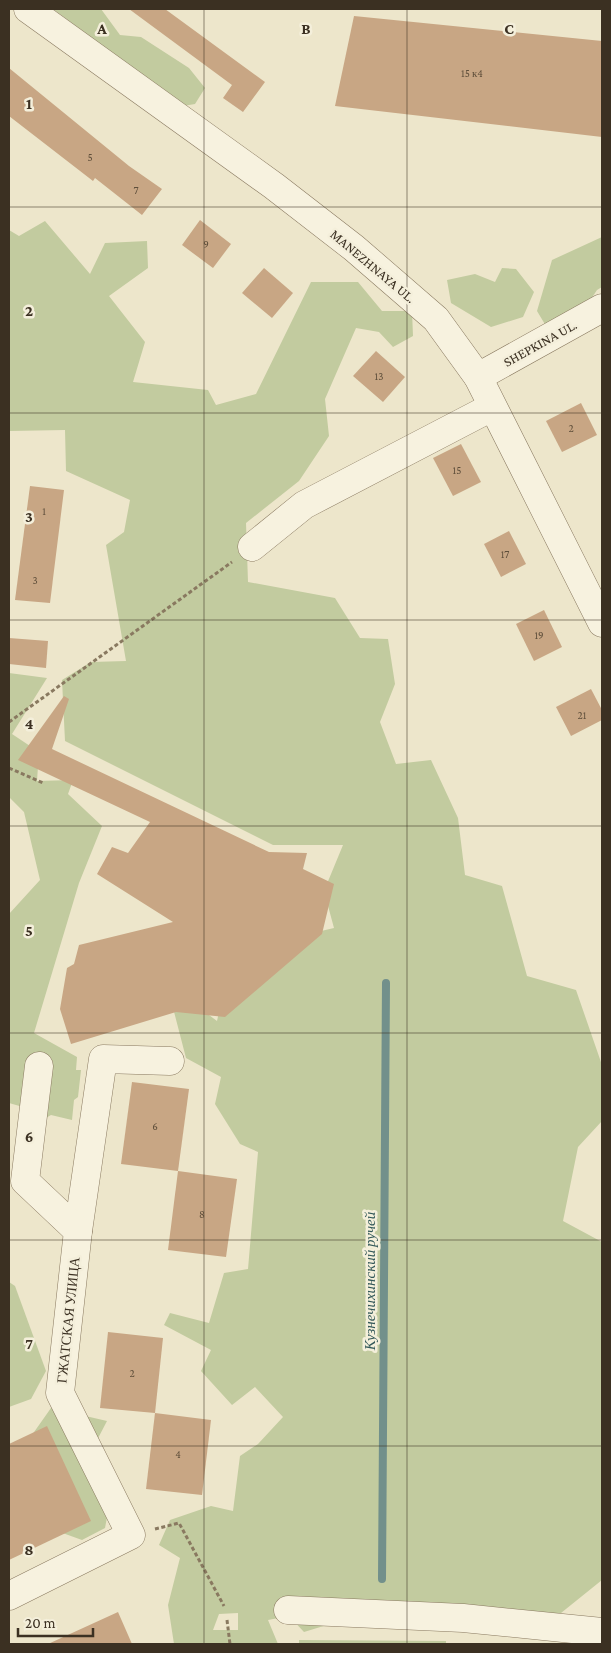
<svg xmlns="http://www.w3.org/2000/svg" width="611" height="1653" viewBox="0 0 611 1653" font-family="'Crimson Pro',serif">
	<rect width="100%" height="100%" fill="#ede6cb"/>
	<g fill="#c2cb9f" fill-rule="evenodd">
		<polygon points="53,9 101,9 120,35 141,37 189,68 205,88 195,104 183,106"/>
		<path d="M45 221 90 274 105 243 147 241 148 268 109 296 145 342 133 382 208 390 216 405 256 394 311 282H358L382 311H412L413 336 393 347 379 332 356 328 325 399 329 436 299 481 246 523 248 582 335 598 360 638 388 639 395 684 380 722 396 764 431 760 458 818 465 875 502 886 527 976 576 990 602 1065V1121L578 1147 563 1221 602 1242V1580L561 1613 353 1617 304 1632 289 1616 268 1620 278 1644H174L168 1605 180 1558 159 1545 170 1520 211 1506 233 1511 240 1456 258 1444 283 1417 255 1387 232 1405 201 1371 211 1350 164 1325 170 1313 209 1323 224 1273 248 1269 258 1152 240 1144 215 1104 221 1077 186 1058 172 1004 189 1000 217 1021 225 985 287 939 334 928 324 891 343 845H273L65 741 62 680 91 662 126 661 106 545 124 532 130 500 66 471 65 430 9 431V230L19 236ZM238 1613V1630H213L219 1614Z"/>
		<polygon points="602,237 602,287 597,290 587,305 546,326 537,311 552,260"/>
		<polygon points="502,268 516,269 534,292 523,317 491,327 451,303 447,280 475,274 495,282"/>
		<polygon points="9,673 47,678 12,734 39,752 37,781 73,780 68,794 102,826 79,883 34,1033 77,1057 76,1070 81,1070 78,1097 74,1100 72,1120 51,1115 44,1119 44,1113 9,1103 9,914 40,880 24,812 9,797"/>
		<polygon points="9,1282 15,1286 46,1371 31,1399 9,1407"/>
		<polygon points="51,1408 107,1421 94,1446 114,1480 105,1528 82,1540 46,1527 20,1452"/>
		<polygon points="299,1640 446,1641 446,1644 299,1644"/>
	</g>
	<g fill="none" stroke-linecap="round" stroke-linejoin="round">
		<polyline stroke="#72908b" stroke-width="8" points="382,1579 386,983"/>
	</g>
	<g fill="#c8a684">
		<polygon points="129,9 165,9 265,82 243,112 223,98 232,85"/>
		<polygon points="354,16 602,41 602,137 335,106"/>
		<polygon points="9,68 129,166 162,189 142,215 95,178 93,181 9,116"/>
		<polygon points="200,220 231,244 213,268 182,245"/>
		<polygon points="264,268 293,293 272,318 242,293"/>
		<polygon points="376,351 405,377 383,402 353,376"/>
		<polygon points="581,403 597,435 562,452 546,421"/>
		<polygon points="461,444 481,482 453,496 433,458"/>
		<polygon points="30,486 64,490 50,603 15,600"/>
		<polygon points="509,531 526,564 501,577 484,544"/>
		<polygon points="544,610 562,647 534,661 516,624"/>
		<polygon points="9,638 48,641 46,668 9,664"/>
		<polygon points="591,689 602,710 602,720 571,736 556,707"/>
		<polygon points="64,696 69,699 52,749 269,852 307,853 303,869 334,884 322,934 225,1017 176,1012 71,1044 60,1009 67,968 74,964 79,945 173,922 97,874 112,847 128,853 150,822 18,760"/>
		<polygon points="132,1082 189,1089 178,1171 121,1164"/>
		<polygon points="178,1171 237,1179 226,1257 168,1250"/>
		<polygon points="108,1332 163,1338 155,1413 100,1408"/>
		<polygon points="155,1413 211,1420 202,1495 146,1489"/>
		<polygon points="47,1426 91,1521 9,1560 9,1444"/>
		<polygon points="118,1612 132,1644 48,1644"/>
	</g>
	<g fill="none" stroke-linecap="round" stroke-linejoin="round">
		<defs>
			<g id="minor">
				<polyline points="28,9 274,186 354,248 436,319 478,377 602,623"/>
				<polyline points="478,377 602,308"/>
				<polyline points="252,547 304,505 492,407"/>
				<polyline points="78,1231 103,1059 170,1061"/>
				<polyline points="9,1596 131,1535 60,1393 78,1231 25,1181 39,1066"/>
				<polyline points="288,1610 463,1618 602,1632"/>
			</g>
		</defs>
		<use href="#minor" stroke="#897960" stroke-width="29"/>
		<g stroke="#897960" stroke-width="3" stroke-dasharray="4 2.5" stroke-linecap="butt">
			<polyline points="9,722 232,562"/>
			<polyline points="9,768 43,783"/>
			<polyline points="155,1529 179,1523 224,1606"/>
			<polyline points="227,1620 230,1644"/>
		</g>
		<use href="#minor" stroke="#f7f2df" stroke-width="28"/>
	</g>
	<path fill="none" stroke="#3b3022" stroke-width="1" stroke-opacity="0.55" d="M204 9V1644M407 9V1644M9 207H602M9 413H602M9 620H602M9 826H602M9 1033H602M9 1240H602M9 1446H602"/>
	<g text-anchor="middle" stroke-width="5" stroke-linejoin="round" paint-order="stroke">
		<g font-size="11" fill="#5e4e3a">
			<text x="472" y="77">15 к4</text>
			<text x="90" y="161">5</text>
			<text x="136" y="194">7</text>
			<text x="206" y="248">9</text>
			<text x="379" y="380">13</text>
			<text x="571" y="432">2</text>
			<text x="457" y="474">15</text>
			<text x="44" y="515">1</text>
			<text x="505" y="558">17</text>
			<text x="35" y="584">3</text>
			<text x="539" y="639">19</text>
			<text x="582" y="719">21</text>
			<text x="155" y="1130">6</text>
			<text x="202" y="1218">8</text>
			<text x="132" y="1377">2</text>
			<text x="178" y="1458">4</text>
		</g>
		<g font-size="14" fill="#3b3022" stroke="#f4efdb">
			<text transform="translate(373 266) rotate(40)" y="5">MANEZHNAYA UL.</text>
			<text transform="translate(540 343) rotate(-29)" y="5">SHEPKINA UL.</text>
			<text transform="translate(68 1320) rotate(-84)" y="5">ГЖАТСКАЯ УЛИЦА</text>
		</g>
		<g font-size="15" font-style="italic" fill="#335859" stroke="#f4efdb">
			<text transform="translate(370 1281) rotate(-90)" y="5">Кузнечихинский ручей</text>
		</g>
	</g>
	<g font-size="16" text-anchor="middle" font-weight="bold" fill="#3b3022" stroke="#f4efdb" stroke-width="5" stroke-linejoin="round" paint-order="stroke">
		<text x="102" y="34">A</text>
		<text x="306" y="34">B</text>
		<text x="509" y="34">C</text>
		<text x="29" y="109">1</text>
		<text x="29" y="316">2</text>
		<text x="29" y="522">3</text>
		<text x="29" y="729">4</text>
		<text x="29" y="936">5</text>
		<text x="29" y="1142">6</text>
		<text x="29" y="1349">7</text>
		<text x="29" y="1555">8</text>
	</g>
	<rect width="611" height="1653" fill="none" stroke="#3b3022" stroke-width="20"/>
	<path d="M18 1628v8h75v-8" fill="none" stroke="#3b3022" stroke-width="2.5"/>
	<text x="25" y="1628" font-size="15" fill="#3b3022" stroke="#f4efdb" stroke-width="4" paint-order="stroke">20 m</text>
</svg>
